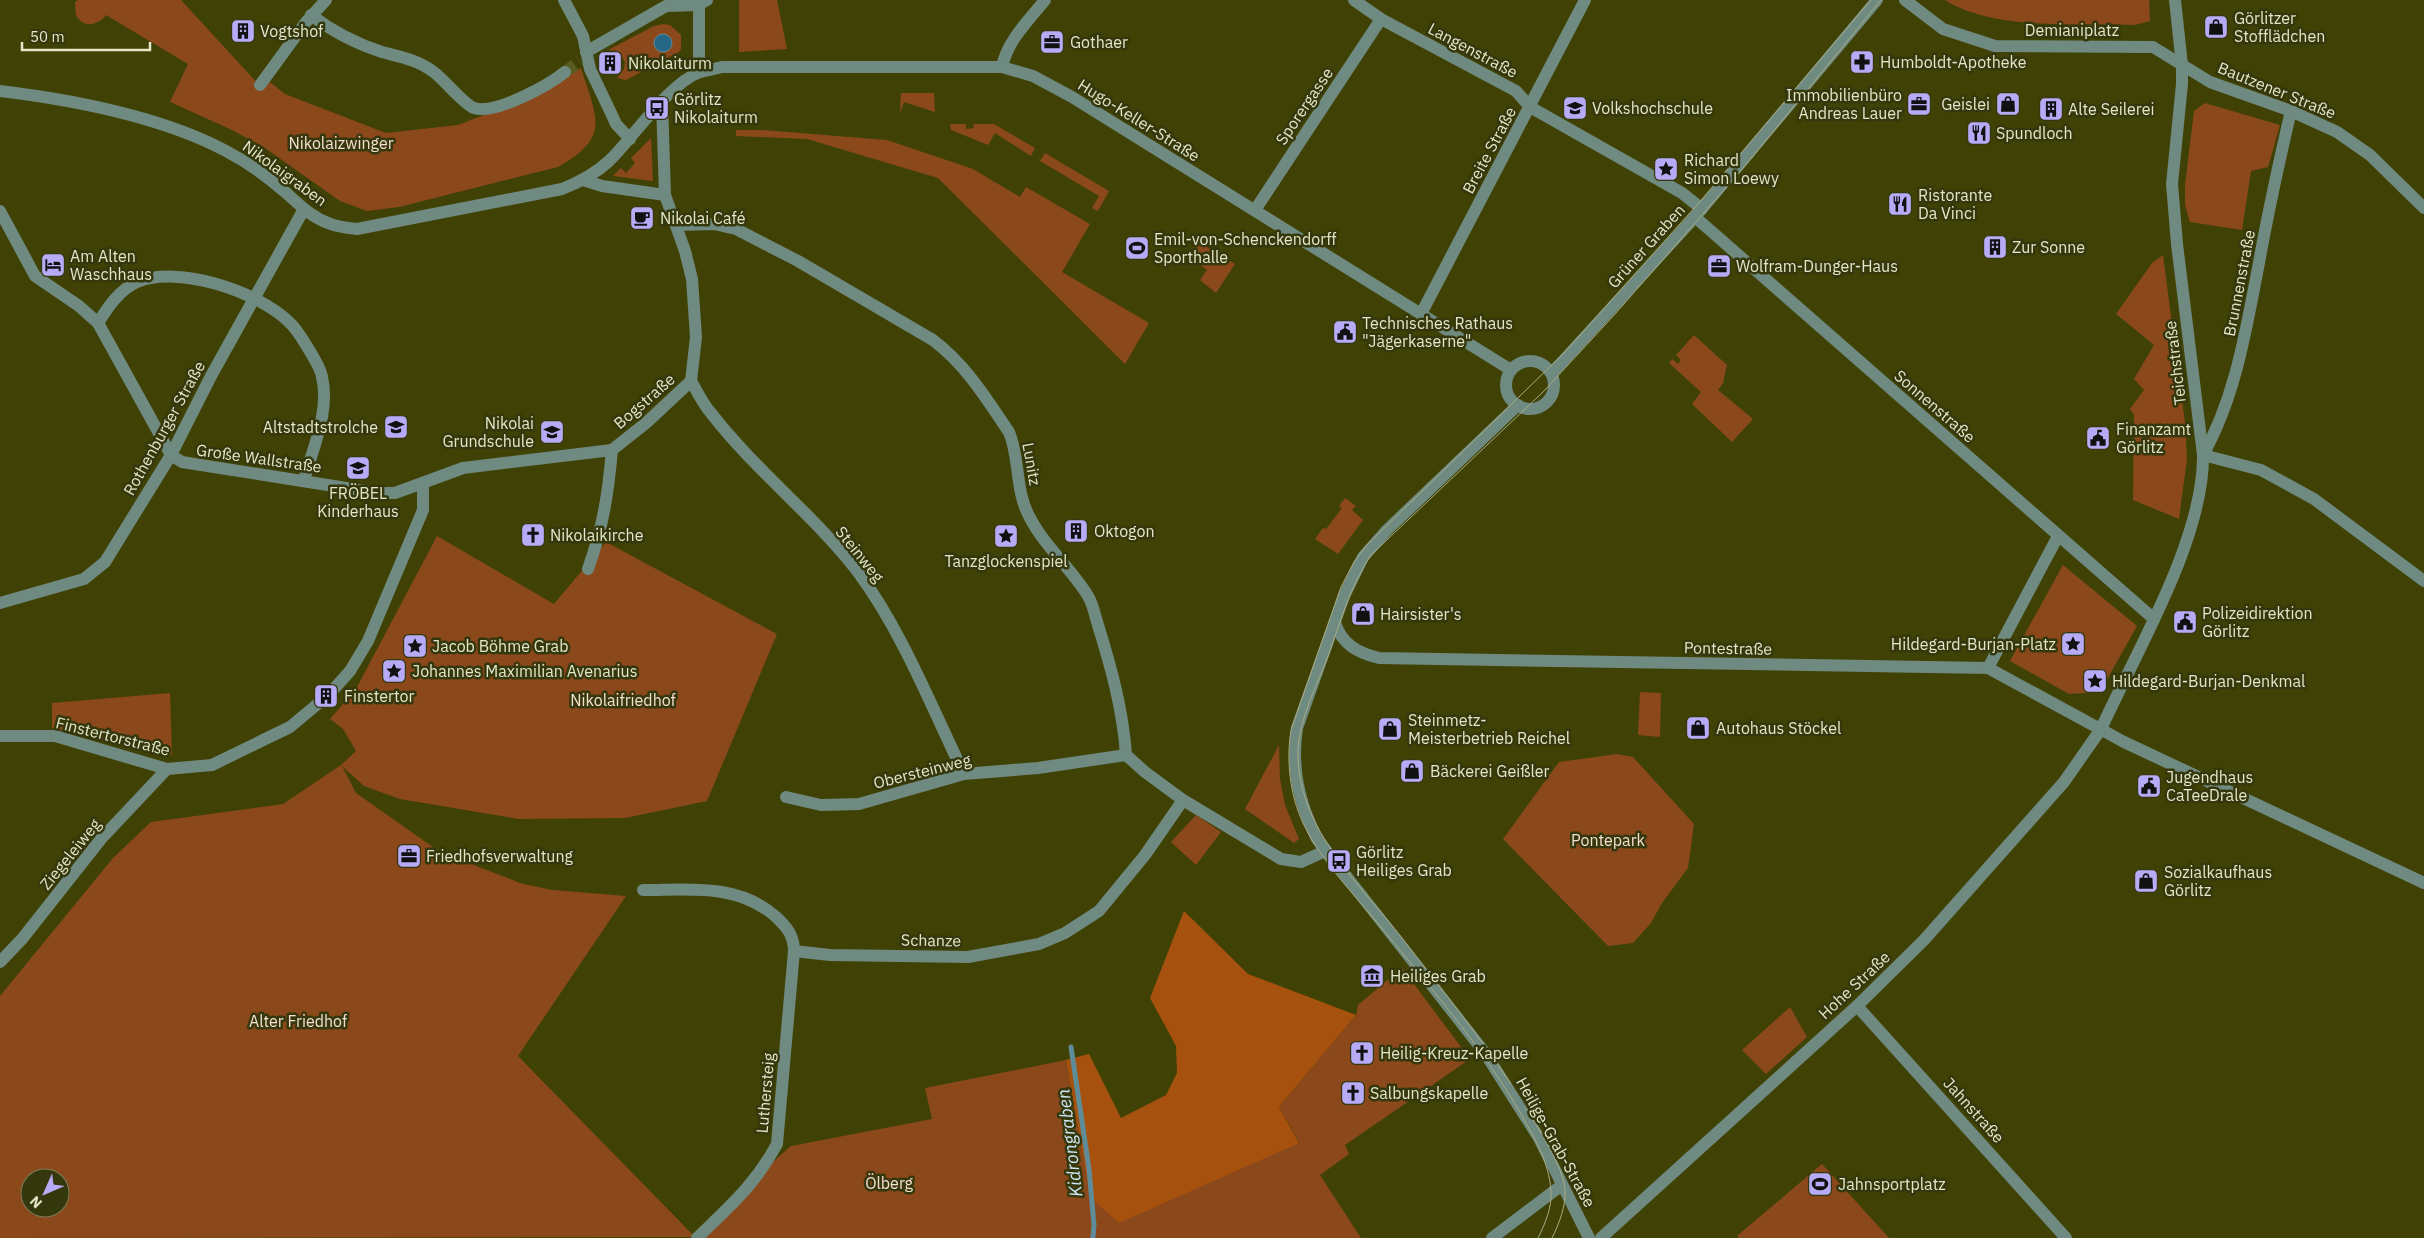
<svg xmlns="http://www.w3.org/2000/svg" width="2424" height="1238" viewBox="0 0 2424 1238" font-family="'IBM Plex Sans',sans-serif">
	<rect width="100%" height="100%" fill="#404205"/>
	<g fill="#8a481b" fill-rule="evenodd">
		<path d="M78 0H181L263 89 270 82 285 94 386 133 458 125 540 93 581 68C596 117 612 137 558 167L399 207 367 211 340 201 265 148 232 130 170 102 188 64 106 15C99 25 83 29 76 15 75 11 76 6 75 2Z"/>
		<polygon points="739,0 777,0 787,49 739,52"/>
		<path d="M1945 0H2149L2150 21 2135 25C2078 23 1994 31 1945 0Z"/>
		<polygon points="663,24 670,25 681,35 681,49 679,52 626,80 617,78 624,69 625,62 618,51 608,50 654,26"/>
		<polygon points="901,93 934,93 935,112 904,102 900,113"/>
		<polygon points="2205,103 2280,125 2268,167 2251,171 2242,230 2190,222 2185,205 2185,185 2194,111"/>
		<polygon points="950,124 966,124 966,129 974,128 973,124 994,124 1035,148 1031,156 995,133 988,145 951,130"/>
		<polygon points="736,130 762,130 887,140 973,169 1020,197 1026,187 1090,224 1062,272 1149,323 1125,364 938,178 807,139 736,136"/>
		<polygon points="651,138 653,181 613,176 621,168 626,173 635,163 631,158"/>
		<polygon points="1045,153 1109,191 1098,211 1092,208 1099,196 1040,161"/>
		<polygon points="1197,241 1235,264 1216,293 1200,280 1207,270 1188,256"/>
		<polygon points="2163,255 2185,423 2187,459 2179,519 2133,500 2134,415 2130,409 2144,390 2134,379 2154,345 2116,314 2152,263"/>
		<polygon points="1694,335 1727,365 1723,383 1718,390 1753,419 1732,442 1692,404 1701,392 1669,363 1672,359 1678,364 1681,360 1676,355"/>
		<polygon points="1345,498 1356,506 1352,510 1363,520 1338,554 1315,539 1323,528 1326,529 1342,508 1339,506"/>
		<path d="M437 536 554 604 606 542 777 634 707 801 625 818 519 819 400 799 364 786 342 766 356 793 440 852 523 884 553 890 626 896 518 1056 695 1237 0 1238V996L113 858 151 822 283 804 341 765 356 751 343 729 330 719 356 689ZM30 1178H60V1208H30Z"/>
		<polygon points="2063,565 2137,626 2100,692 2069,694 2010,661"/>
		<polygon points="1640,692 1661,693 1660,737 1638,735"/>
		<polygon points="170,693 172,755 52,728 52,703"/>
		<polygon points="1279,745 1280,779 1285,805 1299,839 1294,843 1245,809"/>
		<polygon points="1617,754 1633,757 1694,824 1688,868 1662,903 1651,923 1633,943 1608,946 1503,839 1559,762"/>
		<polygon points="1196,815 1221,832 1196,865 1171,842"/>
		<polygon points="1402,968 1470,1059 1345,1145 1349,1154 1320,1175 1361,1238 700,1238 765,1169 791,1146 932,1119 925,1088 1066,1060 1090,1197 1299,1142 1279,1107 1356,1015 1358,1005"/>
		<polygon points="1790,1007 1807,1037 1766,1074 1742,1050"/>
		<polygon points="1822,1164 1889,1238 1739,1238 1737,1236"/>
	</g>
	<polygon fill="#a7510e" points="1184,911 1248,974 1356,1015 1279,1107 1299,1143 1119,1223 1090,1197 1066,1060 1089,1054 1121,1118 1166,1095 1177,1073 1176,1046 1150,998"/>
	<circle fill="#256784" stroke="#5e8d99" cx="663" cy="43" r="9"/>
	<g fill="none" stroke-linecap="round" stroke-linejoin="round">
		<polyline stroke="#5e8d99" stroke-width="5" points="1071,1047 1089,1169 1094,1225 1093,1237"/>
		<polyline stroke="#585b22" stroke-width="12" stroke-dasharray="12 6" stroke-linecap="butt" points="565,72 580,61"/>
		<g stroke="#6f8a80" stroke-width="12">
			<polyline points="564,0 583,36 590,69 611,113 616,124 630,139"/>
			<polyline points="1354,0 1381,19 1516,91 1530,107 1682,193 1702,209"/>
			<polyline points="1905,0 1943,29 1995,46 2153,47 2210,82 2291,111 2337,132 2370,155 2424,208"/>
			<path d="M311 15C332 31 357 44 382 52 401 57 418 60 435 73 445 81 465 105 474 108 495 115 549 85 565 72"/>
			<polyline points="586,52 666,6 698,5 707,0"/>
			<path d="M1002 67C1007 41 1029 20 1045 0"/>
			<polyline points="699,72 699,0"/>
			<polyline points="260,85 306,22 326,0"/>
			<path d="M0 91C74 100 160 116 226 151 247 162 268 177 285 192 299 204 311 217 328 223 337 227 347 228 357 229L562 189C580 182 595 174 609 161 634 137 668 84 700 72 707 70 715 69 722 67H1002L1033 76 1072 97 1511 370"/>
			<path d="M2291 111C2279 162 2268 212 2259 263 2246 329 2236 396 2203 455L2261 470 2314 499 2424 581"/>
			<polyline points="583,180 602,186 665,195"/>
			<polyline points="1255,210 1381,19"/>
			<polyline points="0,211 35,276 79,306 98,323 171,455 182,462 378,493 395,493 463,468 612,450"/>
			<polyline points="1695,217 2154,619"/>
			<path d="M676 225 714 224 736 229 798 261 933 340C966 365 986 398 1009 432 1020 458 1015 490 1029 516 1044 546 1071 568 1088 596 1093 604 1095 616 1098 625 1111 667 1123 710 1126 755L1145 772 1183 800 1281 859 1301 862 1325 851"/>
			<polyline points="1421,314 1585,0"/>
			<path d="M98 323C108 307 119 290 137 282 179 265 257 291 289 322 298 330 304 342 311 353 315 360 321 369 322 377 330 411 313 448 304 480"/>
			<circle cx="1530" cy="385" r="24"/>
			<polyline points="1552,373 1695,217 1877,0"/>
			<path d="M691 381C697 391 703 404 711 413 755 470 815 516 858 572 902 631 932 708 964 774"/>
			<path d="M1518 405 1387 530 1363 557 1344 596 1297 728C1291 768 1299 803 1317 839L1485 1053 1539 1138 1589 1238"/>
			<path d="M588 569C603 527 608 495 612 450L646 423 691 381 696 337 692 279 685 251 665 195 662 102"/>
			<polyline points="0,603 84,579 105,562 171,455 211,376 304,209"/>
			<path d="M1335 622C1341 644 1358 653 1379 658L1988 668 2124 742 2424 883"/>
			<polyline points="1988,668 2058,536"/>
			<polyline points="333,690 350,671 368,641 423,510 423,484"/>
			<polyline points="0,736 55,736 167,769 212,765 290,727 320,702"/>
			<polyline points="786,797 821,805 859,804 964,774 1038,768 1126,755"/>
			<path d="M643 890C689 890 737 883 775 916 786 926 794 935 794 951L830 955 968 957 1039 944 1065 933 1099 911 1145 855 1183 800"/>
			<polyline points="0,962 22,939 101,839 167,769"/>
			<polyline points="1857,1006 2066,1238"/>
			<path d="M697 1238C730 1206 755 1185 777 1144L794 951"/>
			<polyline points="1492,1238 1562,1185"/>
			<path d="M1601 1238 1857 1006 1924 940 2064 782 2101 729C2136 652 2204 539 2203 455L2177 244 2172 184 2182 84V65L2175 0"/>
		</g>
		<g stroke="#a8ab82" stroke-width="1">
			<path d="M1511 1084C1477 1033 1439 986 1402 938 1360 884 1300 831 1298 757 1297 722 1316 688 1328 656 1341 621 1350 586 1371 555L1543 392 1616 313 1745 166 1881 0"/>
			<path d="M1527 1109C1539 1131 1563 1165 1565 1190 1566 1206 1559 1224 1552 1238"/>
			<path d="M1538 1238C1545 1224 1552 1208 1551 1191 1549 1162 1535 1139 1521 1114 1481 1045 1426 982 1375 920 1350 890 1320 859 1303 823 1290 795 1286 761 1291 730L1341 587 1354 562 1367 545 1563 354 1697 205 1871 0"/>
		</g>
	</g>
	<defs>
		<symbol id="shop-square" viewBox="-11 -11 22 22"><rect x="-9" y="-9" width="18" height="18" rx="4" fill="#b7abf7" stroke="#35370c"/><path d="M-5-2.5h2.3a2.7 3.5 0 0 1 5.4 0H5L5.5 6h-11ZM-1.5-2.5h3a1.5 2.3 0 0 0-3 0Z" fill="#111"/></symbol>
		<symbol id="building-square" viewBox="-11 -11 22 22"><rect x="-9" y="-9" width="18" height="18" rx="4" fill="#b7abf7" stroke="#35370c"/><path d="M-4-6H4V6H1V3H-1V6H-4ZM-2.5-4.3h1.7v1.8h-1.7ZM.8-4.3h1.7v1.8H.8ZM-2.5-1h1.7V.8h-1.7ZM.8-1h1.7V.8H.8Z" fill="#111"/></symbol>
		<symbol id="office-square" viewBox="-11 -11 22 22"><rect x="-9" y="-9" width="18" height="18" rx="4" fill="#b7abf7" stroke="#35370c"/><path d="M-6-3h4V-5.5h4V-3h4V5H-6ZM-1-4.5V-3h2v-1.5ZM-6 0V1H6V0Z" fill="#111"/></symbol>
		<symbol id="pharmacy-square" viewBox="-11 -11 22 22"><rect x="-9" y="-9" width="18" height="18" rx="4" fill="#b7abf7" stroke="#35370c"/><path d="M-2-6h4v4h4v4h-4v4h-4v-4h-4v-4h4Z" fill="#111"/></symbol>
		<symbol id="bus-square" viewBox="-11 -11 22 22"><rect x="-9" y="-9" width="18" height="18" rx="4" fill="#b7abf7" stroke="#35370c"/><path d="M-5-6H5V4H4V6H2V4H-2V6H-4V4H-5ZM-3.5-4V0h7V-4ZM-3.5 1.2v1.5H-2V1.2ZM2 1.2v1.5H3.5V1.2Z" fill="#111"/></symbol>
		<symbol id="university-square" viewBox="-11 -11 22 22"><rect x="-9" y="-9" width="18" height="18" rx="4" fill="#b7abf7" stroke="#35370c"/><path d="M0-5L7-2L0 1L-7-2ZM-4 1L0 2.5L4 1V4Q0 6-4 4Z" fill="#111"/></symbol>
		<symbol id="restaurant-square" viewBox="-11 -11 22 22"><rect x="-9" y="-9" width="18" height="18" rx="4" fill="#b7abf7" stroke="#35370c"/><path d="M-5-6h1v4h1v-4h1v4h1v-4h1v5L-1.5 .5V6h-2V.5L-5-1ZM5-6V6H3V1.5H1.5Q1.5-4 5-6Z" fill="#111"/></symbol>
		<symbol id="sight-square" viewBox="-11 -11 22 22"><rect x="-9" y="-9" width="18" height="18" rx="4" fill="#b7abf7" stroke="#35370c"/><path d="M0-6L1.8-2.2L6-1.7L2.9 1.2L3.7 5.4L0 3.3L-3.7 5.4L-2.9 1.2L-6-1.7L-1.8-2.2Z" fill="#111"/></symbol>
		<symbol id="cafe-square" viewBox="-11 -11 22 22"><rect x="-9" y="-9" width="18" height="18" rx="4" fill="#b7abf7" stroke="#35370c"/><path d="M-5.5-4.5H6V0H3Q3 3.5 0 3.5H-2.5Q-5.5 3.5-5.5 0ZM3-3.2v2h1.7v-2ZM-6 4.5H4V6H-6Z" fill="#111"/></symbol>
		<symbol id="stadium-square" viewBox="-11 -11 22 22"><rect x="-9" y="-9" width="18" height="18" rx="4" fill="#b7abf7" stroke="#35370c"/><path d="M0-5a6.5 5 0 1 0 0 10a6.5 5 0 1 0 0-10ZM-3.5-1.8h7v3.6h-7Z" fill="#111"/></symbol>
		<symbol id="hotel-square" viewBox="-11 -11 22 22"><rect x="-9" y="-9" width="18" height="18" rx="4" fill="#b7abf7" stroke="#35370c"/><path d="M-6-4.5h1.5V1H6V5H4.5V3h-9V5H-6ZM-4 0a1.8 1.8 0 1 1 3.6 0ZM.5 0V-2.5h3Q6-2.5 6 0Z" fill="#111"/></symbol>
		<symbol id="civic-square" viewBox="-11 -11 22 22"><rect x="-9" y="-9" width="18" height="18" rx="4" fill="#b7abf7" stroke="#35370c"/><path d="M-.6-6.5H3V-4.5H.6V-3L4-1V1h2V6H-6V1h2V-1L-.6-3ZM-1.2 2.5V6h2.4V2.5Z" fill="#111"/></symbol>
		<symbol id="school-square" viewBox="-11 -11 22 22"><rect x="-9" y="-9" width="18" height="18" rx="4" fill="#b7abf7" stroke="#35370c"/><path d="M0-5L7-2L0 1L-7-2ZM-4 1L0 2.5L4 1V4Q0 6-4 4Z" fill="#111"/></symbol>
		<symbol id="church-square" viewBox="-11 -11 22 22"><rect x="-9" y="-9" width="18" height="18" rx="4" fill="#b7abf7" stroke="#35370c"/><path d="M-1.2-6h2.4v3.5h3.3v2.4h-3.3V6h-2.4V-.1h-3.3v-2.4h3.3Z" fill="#111"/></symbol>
		<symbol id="museum-square" viewBox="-11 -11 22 22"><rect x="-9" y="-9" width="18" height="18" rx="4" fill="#b7abf7" stroke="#35370c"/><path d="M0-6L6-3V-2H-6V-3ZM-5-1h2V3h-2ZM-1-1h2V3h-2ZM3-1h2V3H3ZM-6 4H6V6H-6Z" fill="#111"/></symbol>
	</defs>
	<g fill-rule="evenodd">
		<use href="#shop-square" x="2202" y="13" width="28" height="28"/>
		<use href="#building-square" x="229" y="17" width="28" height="28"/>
		<use href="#office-square" x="1038" y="28" width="28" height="28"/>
		<use href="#pharmacy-square" x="1848" y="48" width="28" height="28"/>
		<use href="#building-square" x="596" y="49" width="28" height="28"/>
		<use href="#office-square" x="1905" y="90" width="28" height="28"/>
		<use href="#shop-square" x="1994" y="90" width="28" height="28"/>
		<use href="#bus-square" x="643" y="94" width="28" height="28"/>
		<use href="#university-square" x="1561" y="94" width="28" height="28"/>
		<use href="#building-square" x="2037" y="95" width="28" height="28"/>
		<use href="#restaurant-square" x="1965" y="119" width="28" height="28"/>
		<use href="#sight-square" x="1652" y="155" width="28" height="28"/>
		<use href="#restaurant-square" x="1886" y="190" width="28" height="28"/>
		<use href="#cafe-square" x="628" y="204" width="28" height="28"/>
		<use href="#building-square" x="1981" y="233" width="28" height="28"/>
		<use href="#stadium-square" x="1123" y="234" width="28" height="28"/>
		<use href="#hotel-square" x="39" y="251" width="28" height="28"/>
		<use href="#office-square" x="1705" y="252" width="28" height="28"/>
		<use href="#civic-square" x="1331" y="318" width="28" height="28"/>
		<use href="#school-square" x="382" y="413" width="28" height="28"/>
		<use href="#school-square" x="538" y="418" width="28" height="28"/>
		<use href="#civic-square" x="2084" y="424" width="28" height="28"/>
		<use href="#school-square" x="344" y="454" width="28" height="28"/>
		<use href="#building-square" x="1062" y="517" width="28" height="28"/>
		<use href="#church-square" x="519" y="521" width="28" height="28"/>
		<use href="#sight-square" x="992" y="522" width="28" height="28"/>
		<use href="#shop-square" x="1349" y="600" width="28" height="28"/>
		<use href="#civic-square" x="2171" y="608" width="28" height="28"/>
		<use href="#sight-square" x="2059" y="630" width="28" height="28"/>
		<use href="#sight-square" x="401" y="632" width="28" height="28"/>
		<use href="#sight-square" x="380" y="657" width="28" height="28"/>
		<use href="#sight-square" x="2081" y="667" width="28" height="28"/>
		<use href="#building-square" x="312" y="682" width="28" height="28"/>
		<use href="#shop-square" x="1684" y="714" width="28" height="28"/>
		<use href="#shop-square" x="1376" y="715" width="28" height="28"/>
		<use href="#shop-square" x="1398" y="757" width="28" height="28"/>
		<use href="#civic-square" x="2135" y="772" width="28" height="28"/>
		<use href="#office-square" x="395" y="842" width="28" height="28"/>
		<use href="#bus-square" x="1325" y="847" width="28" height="28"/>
		<use href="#shop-square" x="2132" y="867" width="28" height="28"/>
		<use href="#museum-square" x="1358" y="962" width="28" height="28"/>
		<use href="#church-square" x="1348" y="1039" width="28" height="28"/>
		<use href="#church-square" x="1339" y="1079" width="28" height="28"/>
		<use href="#stadium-square" x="1806" y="1170" width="28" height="28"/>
	</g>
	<g text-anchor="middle" stroke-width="5" stroke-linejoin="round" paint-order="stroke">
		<g font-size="16" fill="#e3e6c9" stroke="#35370c" text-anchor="start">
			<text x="2234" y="24">Görlitzer<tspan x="2234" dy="18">Stofflädchen</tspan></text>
			<text x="260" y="37">Vogtshof</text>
			<text x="1070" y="48">Gothaer</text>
			<text x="1880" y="68">Humboldt-Apotheke</text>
			<text x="628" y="69">Nikolaiturm</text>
			<text x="1902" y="101" text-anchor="end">Immobilienbüro<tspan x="1902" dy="18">Andreas Lauer</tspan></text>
			<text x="674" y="105">Görlitz<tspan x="674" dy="18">Nikolaiturm</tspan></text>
			<text x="1990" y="110" text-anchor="end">Geislei</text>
			<text x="1592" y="114">Volkshochschule</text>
			<text x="2068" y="115">Alte Seilerei</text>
			<text x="1996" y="139">Spundloch</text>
			<text x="1684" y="166">Richard<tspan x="1684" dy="18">Simon Loewy</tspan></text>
			<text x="1918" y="201">Ristorante<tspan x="1918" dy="18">Da Vinci</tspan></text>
			<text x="660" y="224">Nikolai Café</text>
			<text x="1154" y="245">Emil-von-Schenckendorff<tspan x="1154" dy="18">Sporthalle</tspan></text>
			<text x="2012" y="253">Zur Sonne</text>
			<text x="70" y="262">Am Alten<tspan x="70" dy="18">Waschhaus</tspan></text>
			<text x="1736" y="272">Wolfram-Dunger-Haus</text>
			<text x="1362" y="329">Technisches Rathaus<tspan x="1362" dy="18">"Jägerkaserne"</tspan></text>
			<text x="534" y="429" text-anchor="end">Nikolai<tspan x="534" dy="18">Grundschule</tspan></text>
			<text x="378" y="433" text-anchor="end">Altstadtstrolche</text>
			<text x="2116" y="435">Finanzamt<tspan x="2116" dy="18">Görlitz</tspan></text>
			<text x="358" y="499" text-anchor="middle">FRÖBEL<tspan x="358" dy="18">Kinderhaus</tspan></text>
			<text x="1094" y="537">Oktogon</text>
			<text x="550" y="541">Nikolaikirche</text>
			<text x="1006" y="567" text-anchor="middle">Tanzglockenspiel</text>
			<text x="2202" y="619">Polizeidirektion<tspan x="2202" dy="18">Görlitz</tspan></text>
			<text x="1380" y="620">Hairsister's</text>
			<text x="2056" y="650" text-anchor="end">Hildegard-Burjan-Platz</text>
			<text x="432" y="652">Jacob Böhme Grab</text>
			<text x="412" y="677">Johannes Maximilian Avenarius</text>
			<text x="2112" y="687">Hildegard-Burjan-Denkmal</text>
			<text x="344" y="702">Finstertor</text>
			<text x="1408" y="726">Steinmetz-<tspan x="1408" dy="18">Meisterbetrieb Reichel</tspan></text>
			<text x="1716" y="734">Autohaus Stöckel</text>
			<text x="1430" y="777">Bäckerei Geißler</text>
			<text x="2166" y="783">Jugendhaus<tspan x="2166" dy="18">CaTeeDrale</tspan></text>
			<text x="1356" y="858">Görlitz<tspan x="1356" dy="18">Heiliges Grab</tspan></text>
			<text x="426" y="862">Friedhofsverwaltung</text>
			<text x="2164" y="878">Sozialkaufhaus<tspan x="2164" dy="18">Görlitz</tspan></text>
			<text x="1390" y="982">Heiliges Grab</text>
			<text x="1380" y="1059">Heilig-Kreuz-Kapelle</text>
			<text x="1370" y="1099">Salbungskapelle</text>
			<text x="1838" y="1190">Jahnsportplatz</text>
		</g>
		<g font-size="16" fill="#e3e6c9" stroke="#35370c">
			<text x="2072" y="36">Demianiplatz</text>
			<text transform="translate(1473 50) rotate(28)" y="6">Langenstraße</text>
			<text transform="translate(2277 90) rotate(22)" y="6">Bautzener Straße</text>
			<text transform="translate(1304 106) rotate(-56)" y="6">Sporergasse</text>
			<text transform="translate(1139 120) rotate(32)" y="6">Hugo-Keller-Straße</text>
			<text transform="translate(1489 150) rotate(-62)" y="6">Breite Straße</text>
			<text transform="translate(285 173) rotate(36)" y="6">Nikolaigraben</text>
			<text transform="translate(1646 246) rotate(-48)" y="6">Grüner Graben</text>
			<text transform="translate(2239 283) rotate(-79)" y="6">Brunnenstraße</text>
			<text transform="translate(2175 363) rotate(-97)" y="6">Teichstraße</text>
			<text transform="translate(644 401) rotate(-41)" y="6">Bogstraße</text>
			<text transform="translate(1935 406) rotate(41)" y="6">Sonnenstraße</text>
			<text transform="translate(164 428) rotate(-61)" y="6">Rothenburger Straße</text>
			<text transform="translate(259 458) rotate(8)" y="6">Große Wallstraße</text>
			<text transform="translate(1032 464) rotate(80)" y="6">Lunitz</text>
			<text transform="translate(860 554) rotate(51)" y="6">Steinweg</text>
			<text transform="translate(1728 648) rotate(1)" y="6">Pontestraße</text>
			<text transform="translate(113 736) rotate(14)" y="6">Finstertorstraße</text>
			<text transform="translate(922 771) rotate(-14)" y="6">Obersteinweg</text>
			<text transform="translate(70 854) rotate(-51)" y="6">Ziegeleiweg</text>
			<text transform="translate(931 940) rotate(1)" y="6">Schanze</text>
			<text transform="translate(1854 985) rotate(-43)" y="6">Hohe Straße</text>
			<text transform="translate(765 1093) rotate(-85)" y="6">Luthersteig</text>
			<text transform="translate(1974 1110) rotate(48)" y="6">Jahnstraße</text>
			<text transform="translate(1556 1142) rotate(61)" y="6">Heilige-Grab-Straße</text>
		</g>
		<g font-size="16" fill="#f6ded1" stroke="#35370c">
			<text x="341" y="149">Nikolaizwinger</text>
			<text x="623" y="706">Nikolaifriedhof</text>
			<text x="1608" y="846">Pontepark</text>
			<text x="298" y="1027">Alter Friedhof</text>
			<text x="889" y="1189">Ölberg</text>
		</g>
		<g font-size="18" font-style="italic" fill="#cfe8f6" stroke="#35370c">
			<text transform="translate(1070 1143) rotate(-97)" y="6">Kidrongraben</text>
		</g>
	</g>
	<g transform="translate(45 1193) rotate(225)"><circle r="24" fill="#35370c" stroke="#7b7d58"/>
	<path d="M0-4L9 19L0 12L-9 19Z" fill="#b7abf7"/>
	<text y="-8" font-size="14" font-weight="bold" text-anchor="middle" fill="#e3e6c9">N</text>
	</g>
	<path d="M22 42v8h128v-8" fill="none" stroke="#e3e6c9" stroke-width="2.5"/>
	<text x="30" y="42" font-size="15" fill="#e3e6c9" stroke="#35370c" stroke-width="4" paint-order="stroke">50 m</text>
</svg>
